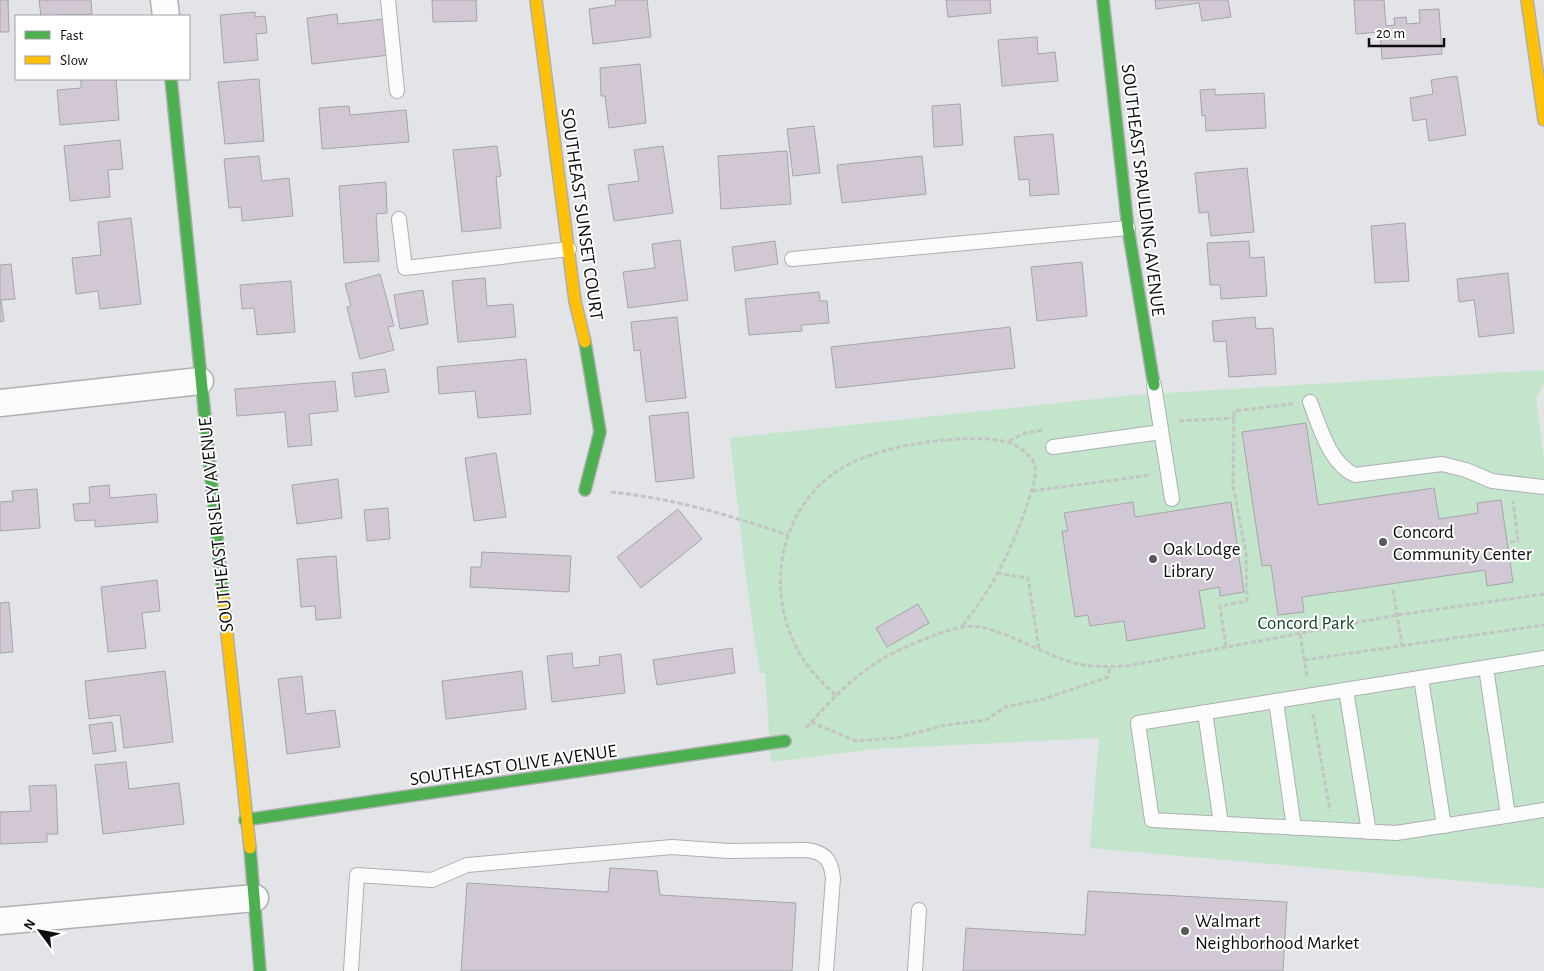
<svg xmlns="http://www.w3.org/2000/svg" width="1544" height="971" viewBox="0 0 1544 971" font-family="'Alegreya Sans',sans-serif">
	<rect width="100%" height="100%" fill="#e2e4e7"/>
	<path fill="#c2e5cb" d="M1544 370V384L1536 398 1544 460V888L1090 848 1099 738 873 749 771 762 765 673H760C747 595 739 516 730 438L1134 395Z"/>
	<g fill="#d2c8d5" stroke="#a5a5a7">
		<polygon points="0,0 8,0 9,32 0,32"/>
		<polygon points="39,0 91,0 92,14 41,16"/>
		<polygon points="432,0 476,0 477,21 433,22"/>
		<polygon points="615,0 647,0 651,37 593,44 589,9 616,5"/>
		<polygon points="946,0 990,0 991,13 948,17"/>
		<polygon points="1155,0 1228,0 1231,17 1202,21 1199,3 1156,9"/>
		<polygon points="1354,0 1384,0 1386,26 1395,25 1394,18 1406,17 1407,24 1420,23 1419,10 1439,9 1442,54 1382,59 1380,32 1356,34"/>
		<polygon points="255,12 255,17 265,16 267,33 256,34 258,60 224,63 220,15"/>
		<polygon points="337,14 338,24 384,19 389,55 312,64 307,18"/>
		<polygon points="1037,37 1038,54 1055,52 1058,81 1002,86 998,40"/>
		<polygon points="640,64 646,123 609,128 605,96 601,96 600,68"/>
		<polygon points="1457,76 1466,135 1429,141 1426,119 1413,121 1410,98 1433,94 1431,80"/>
		<polygon points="81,79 116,79 119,120 60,125 57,90 81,88"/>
		<polygon points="259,79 264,141 225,144 218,82"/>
		<polygon points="1215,89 1215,95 1264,93 1266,128 1206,131 1205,115 1202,116 1200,90"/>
		<polygon points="960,104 963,145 934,147 932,106"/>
		<polygon points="349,106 350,115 406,110 409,142 322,149 319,108"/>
		<polygon points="814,126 820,173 793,176 787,129"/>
		<polygon points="1053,134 1059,194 1030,196 1029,179 1019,180 1014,137"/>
		<polygon points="120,140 123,169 108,170 110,197 70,201 64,146"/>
		<polygon points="497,146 501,176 496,177 501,228 462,232 453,150"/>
		<polygon points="663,146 673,213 614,221 608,185 639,181 634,150"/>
		<polygon points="787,151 791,204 721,209 718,156"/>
		<polygon points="259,156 262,181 289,178 293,216 242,221 241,207 229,208 224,159"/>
		<polygon points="922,156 926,194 842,203 837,165"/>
		<polygon points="1247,168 1254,232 1211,236 1208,212 1199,213 1195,173"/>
		<polygon points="386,182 387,213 376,214 379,261 344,263 339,186"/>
		<polygon points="131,218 141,304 100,309 98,291 76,294 72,258 101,255 98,222"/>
		<polygon points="1405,223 1409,281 1375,283 1371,226"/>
		<polygon points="680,240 688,300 628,308 623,272 655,268 652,244"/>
		<polygon points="775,241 778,264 735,271 732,247"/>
		<polygon points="1249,241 1250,258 1264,257 1267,296 1221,299 1220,285 1210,285 1207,243"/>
		<polygon points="1082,262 1087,316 1037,321 1031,267"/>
		<polygon points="11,264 15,299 1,300 4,321 0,322 0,265"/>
		<polygon points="1508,273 1514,333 1479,337 1474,300 1459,302 1457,279"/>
		<polygon points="380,274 394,326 388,327 394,350 360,359 347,307 351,306 345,284"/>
		<polygon points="485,278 487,306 513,304 516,337 458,342 452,281"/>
		<polygon points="291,281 295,332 257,335 254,308 242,309 240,285"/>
		<polygon points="423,290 428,324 400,329 394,295"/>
		<polygon points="819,292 820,301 827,301 829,323 801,325 802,331 749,335 745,299"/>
		<polygon points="677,317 686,398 646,402 640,350 634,351 631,322"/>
		<polygon points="1255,317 1256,329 1273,328 1276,374 1229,377 1226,341 1214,342 1212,321"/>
		<polygon points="1010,327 1015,368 836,388 831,347"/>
		<polygon points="526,359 531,414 478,418 475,391 439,394 437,367"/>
		<polygon points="385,369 389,392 355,397 352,373"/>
		<polygon points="335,381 338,411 309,414 312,445 288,447 285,412 237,416 235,389"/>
		<polygon points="688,412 694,478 656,482 649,416"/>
		<polygon points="1306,423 1318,505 1434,488 1439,519 1478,513 1477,503 1501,500 1513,582 1487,586 1485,570 1302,597 1304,612 1278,615 1271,565 1262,566 1242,432"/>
		<polygon points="496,453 506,517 474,521 465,458"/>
		<polygon points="338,479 342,518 297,524 292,485"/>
		<polygon points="109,485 110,498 156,494 158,522 95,527 95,520 75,521 73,504 90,503 89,487"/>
		<polygon points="37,489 40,528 0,531 0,502 13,501 12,491"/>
		<polygon points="1133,502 1135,517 1231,502 1244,592 1220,596 1219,587 1199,591 1205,628 1127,641 1124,621 1090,626 1088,615 1075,617 1062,531 1068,531 1064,513"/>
		<polygon points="388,508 390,539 367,541 364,510"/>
		<polygon points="678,509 702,539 641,588 617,557"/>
		<polygon points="482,552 571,556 569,592 470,587 471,567 481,567"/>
		<polygon points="336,556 341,618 316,620 315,606 301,607 297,559"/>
		<polygon points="157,580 160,611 142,613 146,648 108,652 101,587"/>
		<polygon points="9,602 13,652 0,653 0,603"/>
		<polygon points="918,604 929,623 887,647 876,628"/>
		<polygon points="732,648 735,673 657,685 653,660"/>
		<polygon points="572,653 573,668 600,665 599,657 621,654 625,693 552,702 547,656"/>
		<polygon points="165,671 173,742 124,748 120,715 89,719 85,681"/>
		<polygon points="522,671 526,709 446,719 442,681"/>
		<polygon points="302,676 306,714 335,710 340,747 287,754 278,679"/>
		<polygon points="112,722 116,751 93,754 89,725"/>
		<polygon points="126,762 129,789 179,783 184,824 103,834 95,765"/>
		<polygon points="56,785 58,834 47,834 47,842 0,844 0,812 31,811 29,786"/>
		<polygon points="610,868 657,871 660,895 796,903 792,971 461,971 467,883 608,892"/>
		<polygon points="1088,891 1287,902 1283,971 963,971 966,928 1085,935"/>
	</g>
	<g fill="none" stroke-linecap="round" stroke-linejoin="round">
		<defs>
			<g id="lane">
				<polyline points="388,0 397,91"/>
				<polyline points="399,219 405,268 569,249"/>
				<polyline points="792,259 1128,228"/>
				<polyline points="1154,385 1172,499"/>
				<path d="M1310 402C1320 427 1329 463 1355 475L1442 464 1466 470 1492 481 1544 487"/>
				<polyline points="1053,447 1161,432"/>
				<polyline points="1544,658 1138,723 1152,820 1396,833 1544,810"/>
				<polyline points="1486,668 1508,815"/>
				<polyline points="1421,678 1444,826"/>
				<polyline points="1346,690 1369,832"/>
				<polyline points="1276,701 1294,828"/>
				<polyline points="1205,712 1221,824"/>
				<path d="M351 971 357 875 432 880 467 865 672 847 728 851 806 850C825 852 831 860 833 878L826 971"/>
				<polyline points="915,971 919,910"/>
			</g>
			<g id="street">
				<polyline points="164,0 166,16"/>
				<polyline points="0,403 200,381"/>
				<polyline points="0,921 255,898"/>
			</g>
			<g id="fast">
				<polyline points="1103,0 1128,228 1154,385"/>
				<polyline points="171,79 223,597"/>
				<polyline points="585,490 600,432 585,342"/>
				<polyline points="245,820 785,741"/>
				<polyline points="250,848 260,971"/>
			</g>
			<g id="slow">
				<polyline points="536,0 575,301 585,342"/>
				<polyline points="1527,0 1544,120"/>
				<polyline points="223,597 250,848"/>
			</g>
		</defs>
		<use href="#lane" stroke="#aeafb1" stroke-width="16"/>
		<use href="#street" stroke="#aeafb1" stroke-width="29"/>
		<use href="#fast" stroke="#aeafb1" stroke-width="14"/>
		<use href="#slow" stroke="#aeafb1" stroke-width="14"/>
		<g stroke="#c4c4c5" stroke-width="3" stroke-dasharray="5 2.5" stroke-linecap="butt">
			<polyline points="1179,421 1234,418"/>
			<polyline points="1009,441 1025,433 1043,430"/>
			<polyline points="1032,491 1150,475"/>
			<path d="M611 492C670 498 731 515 787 535"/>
			<polyline points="1510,542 1518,541 1513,501"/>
			<polyline points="997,573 1028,578 1039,649"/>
			<polyline points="1393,590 1402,645"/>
			<polyline points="1300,634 1307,676"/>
			<polyline points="1226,647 1220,606 1247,601 1246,553 1233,486 1234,411 1293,404"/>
			<polyline points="1304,660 1544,625"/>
			<path d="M835 695C822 682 808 669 799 652 762 587 781 498 851 463 886 447 923 441 961 439 986 438 1017 437 1033 461 1039 472 1032 490 1028 502 1013 547 992 590 961 627"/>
			<polyline points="1313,714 1330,811"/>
			<polyline points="811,722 856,741 896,738 946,725 986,720 1005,707 1044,699 1108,677 1110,666"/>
			<path d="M806 728C847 682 871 659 930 637 947 630 967 623 985 628 1016 636 1043 654 1074 663 1091 667 1109 667 1127 666L1397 615 1544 594"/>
		</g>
		<use href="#lane" stroke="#fbfbfb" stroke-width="14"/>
		<use href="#street" stroke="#fbfbfb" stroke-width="26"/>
		<use href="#fast" stroke="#4caf50" stroke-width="11"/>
		<use href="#slow" stroke="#ffc107" stroke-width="11"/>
	</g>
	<g fill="#58595b" stroke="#fff" stroke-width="2">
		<circle cx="1383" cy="542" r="5"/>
		<circle cx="1153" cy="559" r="5"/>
		<circle cx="1185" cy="931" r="5"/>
	</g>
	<g text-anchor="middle" stroke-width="4" stroke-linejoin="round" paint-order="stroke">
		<g font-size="19" fill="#0d0e0f" stroke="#fff">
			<text transform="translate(1144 190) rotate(83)" y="7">SOUTHEAST SPAULDING AVENUE</text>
			<text transform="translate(583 214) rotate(82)" y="7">SOUTHEAST SUNSET COURT</text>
			<text transform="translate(215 525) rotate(-96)" y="7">SOUTHEAST RISLEY AVENUE</text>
			<text transform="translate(513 764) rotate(-8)" y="7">SOUTHEAST OLIVE AVENUE</text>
		</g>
		<g font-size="19" fill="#0d0e0f" stroke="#fff" text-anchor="start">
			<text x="1393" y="538">Concord<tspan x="1393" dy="22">Community Center</tspan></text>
			<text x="1163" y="555">Oak Lodge<tspan x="1163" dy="22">Library</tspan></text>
			<text x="1195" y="927">Walmart<tspan x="1195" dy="22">Neighborhood Market</tspan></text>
		</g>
		<g font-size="19" fill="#144624" stroke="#fff">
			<text x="1306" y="629">Concord Park</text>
		</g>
	</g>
	<rect x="15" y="15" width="175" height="65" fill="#ffffff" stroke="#9e9f9f"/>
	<rect x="25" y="31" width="25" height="8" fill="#4caf50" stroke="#9e9f9f"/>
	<text x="60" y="40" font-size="15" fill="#0d0e0f">Fast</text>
	<rect x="25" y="56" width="25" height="8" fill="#ffc107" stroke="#9e9f9f"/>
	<text x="60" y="65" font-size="15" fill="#0d0e0f">Slow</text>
	<g transform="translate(40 931) rotate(302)" stroke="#ffffff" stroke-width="4" paint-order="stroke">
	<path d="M0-4L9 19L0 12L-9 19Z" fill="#0d0e0f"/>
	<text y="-8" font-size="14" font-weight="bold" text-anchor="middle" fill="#0d0e0f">N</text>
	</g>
	<path d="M1369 38v8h75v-8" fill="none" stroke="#0d0e0f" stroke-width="2.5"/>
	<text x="1376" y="38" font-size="15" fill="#0d0e0f" stroke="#ffffff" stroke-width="4" paint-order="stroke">20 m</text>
</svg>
